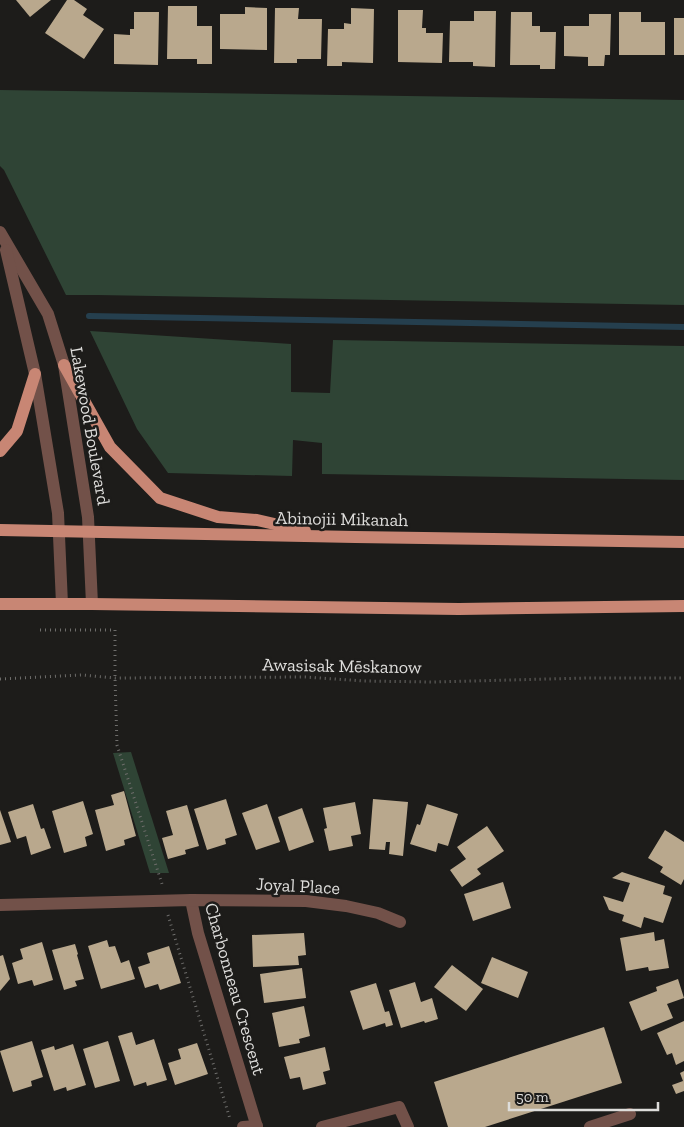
<svg xmlns="http://www.w3.org/2000/svg" width="684" height="1127" viewBox="0 0 684 1127" font-family="'Zilla Slab',serif">
	<rect width="100%" height="100%" fill="#1d1c1a"/>
	<g fill="#2f4435">
		<polygon points="0,90 684,100 684,305 97,295 66,295 4,170 0,166"/>
		<polygon points="90,331 291,344 291,392 330,393 333,340 684,346 684,480 322,474 322,443 293,440 292,476 168,473 137,429"/>
		<polygon points="131,752 169,873 150,873 113,753"/>
	</g>
	<g fill="none" stroke-linecap="round" stroke-linejoin="round">
		<polyline stroke="#253f4e" stroke-width="6" points="89,316 684,327"/>
	</g>
	<g fill="#b9a88d">
		<polygon points="16,0 51,0 30,17"/>
		<polygon points="67,0 74,0 87,9 83,15 104,29 84,59 45,33"/>
		<polygon points="168,6 197,6 197,26 212,26 212,64 197,64 197,59 167,59"/>
		<polygon points="245,7 267,8 267,50 220,49 220,14 245,14"/>
		<polygon points="275,8 299,8 298,19 322,19 321,59 297,59 297,63 274,63"/>
		<polygon points="351,8 374,9 373,63 342,62 342,66 327,66 328,29 344,29 344,23 351,24"/>
		<polygon points="398,10 423,10 422,28 426,28 426,33 443,33 442,63 398,62"/>
		<polygon points="474,11 496,11 495,67 473,66 473,62 449,62 450,21 474,21"/>
		<polygon points="134,12 159,12 158,65 114,64 114,34 130,35 130,29 134,29"/>
		<polygon points="511,12 532,12 532,26 540,26 540,32 556,32 555,69 540,69 540,65 510,65"/>
		<polygon points="619,12 641,12 641,22 665,22 665,55 619,55"/>
		<polygon points="589,14 611,14 610,55 605,55 604,66 588,66 588,57 564,56 564,26 589,26"/>
		<rect x="674" y="18" width="10" height="37"/>
		<polygon points="124,791 136,836 124,840 125,845 106,851 95,810 114,805 111,795"/>
		<polygon points="226,799 237,835 225,839 226,844 207,850 194,809"/>
		<polygon points="373,799 408,802 403,856 389,854 390,842 386,842 385,850 369,849"/>
		<polygon points="83,801 93,834 85,837 87,846 64,853 52,811"/>
		<polygon points="355,802 361,834 351,836 353,846 329,851 324,829 327,828 323,808"/>
		<polygon points="33,804 41,829 44,828 51,848 31,855 26,836 17,839 8,812"/>
		<polygon points="267,804 280,842 256,850 242,813"/>
		<polygon points="427,804 458,814 448,846 438,843 436,852 410,844 417,824 420,825"/>
		<polygon points="187,805 199,846 185,850 186,854 168,859 162,838 173,835 166,811"/>
		<polygon points="302,808 314,842 289,851 278,817"/>
		<polygon points="0,810 11,842 0,845"/>
		<polygon points="487,826 504,851 477,869 481,874 462,887 450,870 466,859 457,847"/>
		<polygon points="665,830 684,842 684,879 681,885 660,872 663,867 648,858"/>
		<polygon points="622,872 665,886 663,894 672,897 663,923 644,917 641,928 622,921 624,915 609,910 603,896 623,902 630,883 612,878"/>
		<polygon points="503,882 511,908 473,921 464,894"/>
		<polygon points="654,932 655,941 664,939 669,968 649,971 648,967 626,971 620,938"/>
		<polygon points="304,933 306,955 298,956 299,965 253,967 252,935"/>
		<polygon points="107,940 109,947 115,946 121,963 129,960 135,979 101,989 88,946"/>
		<polygon points="42,942 53,980 34,986 32,980 18,984 12,963 23,959 20,949"/>
		<polygon points="75,944 78,954 77,955 84,979 75,981 77,986 64,990 52,950"/>
		<polygon points="169,946 181,983 160,990 158,984 145,988 138,967 150,963 147,953"/>
		<polygon points="3,955 10,979 0,991 0,956"/>
		<polygon points="492,957 528,972 518,998 481,983"/>
		<polygon points="452,965 483,989 466,1011 434,987"/>
		<polygon points="302,968 306,998 264,1003 260,974"/>
		<polygon points="678,979 684,998 667,1004 673,1018 641,1031 629,1002 657,991 656,987"/>
		<polygon points="415,982 421,1002 432,998 438,1019 425,1023 424,1021 401,1028 389,990"/>
		<polygon points="376,983 385,1012 389,1011 393,1025 386,1027 385,1023 363,1030 350,991"/>
		<polygon points="304,1006 310,1036 299,1039 300,1043 279,1047 272,1013"/>
		<polygon points="684,1021 684,1061 676,1065 672,1053 667,1055 657,1033"/>
		<polygon points="604,1027 622,1083 485,1127 448,1127 434,1082"/>
		<polygon points="132,1032 136,1045 154,1039 167,1080 147,1086 146,1082 134,1086 118,1036"/>
		<polygon points="32,1041 43,1077 31,1081 32,1086 13,1092 0,1051"/>
		<polygon points="108,1041 120,1081 95,1088 83,1049"/>
		<polygon points="197,1043 208,1074 175,1085 168,1063 181,1059 178,1049"/>
		<polygon points="73,1044 86,1085 67,1091 66,1087 54,1091 41,1050 54,1046 55,1050"/>
		<polygon points="325,1047 330,1070 323,1072 326,1084 303,1090 300,1077 290,1079 284,1057"/>
		<polygon points="684,1071 684,1091 676,1094 672,1085 683,1081 680,1073"/>
	</g>
	<g fill="none" stroke-linecap="round" stroke-linejoin="round">
		<g stroke="#6e6d6b" stroke-width="3" stroke-dasharray="1 4" stroke-linecap="butt">
			<polyline points="40,630 115,630 115,678 117,745 162,884"/>
			<polyline points="0,679 82,675 115,678 305,677 364,681 432,682 588,678 684,678"/>
			<polyline points="168,915 230,1119"/>
		</g>
		<g stroke="#725149" stroke-width="12">
			<polyline points="0,232 48,314 64,365 88,517 92,604"/>
			<polyline points="6,250 35,374 58,513 62,604"/>
			<polyline points="191,900 198,933 257,1127"/>
			<polyline points="0,905 191,900 306,901 346,906 378,913 400,922"/>
			<polyline points="243,1127 257,1126"/>
			<polyline points="322,1127 399,1107 408,1127"/>
			<polyline points="590,1127 630,1114"/>
		</g>
		<g stroke="#c88674" stroke-width="12">
			<polyline points="64,365 110,447 160,498 218,517 257,520 305,531"/>
			<polyline points="0,451 17,431 35,374"/>
			<polyline points="0,530 355,537 684,542"/>
			<polyline points="0,604 92,604 459,609 684,606"/>
		</g>
	</g>
	<g text-anchor="middle" stroke-width="5" stroke-linejoin="round" paint-order="stroke">
		<g font-size="18" fill="#dedddb" stroke="#1d1c1a">
			<text transform="translate(90 426) rotate(80)" y="6">Lakewood Boulevard</text>
			<text transform="translate(342 519) rotate(1)" y="6">Abinojii Mikanah</text>
			<text transform="translate(342 666) rotate(1)" y="6">Awasisak Mēskanow</text>
			<text transform="translate(298 886) rotate(3)" y="6">Joyal Place</text>
			<text transform="translate(235 989) rotate(74)" y="6">Charbonneau Crescent</text>
		</g>
	</g>
	<path d="M509 1102v8h149v-8" fill="none" stroke="#dedddb" stroke-width="2.5"/>
	<text x="516" y="1102" font-size="15" fill="#dedddb" stroke="#1d1c1a" stroke-width="4" paint-order="stroke">50 m</text>
</svg>
